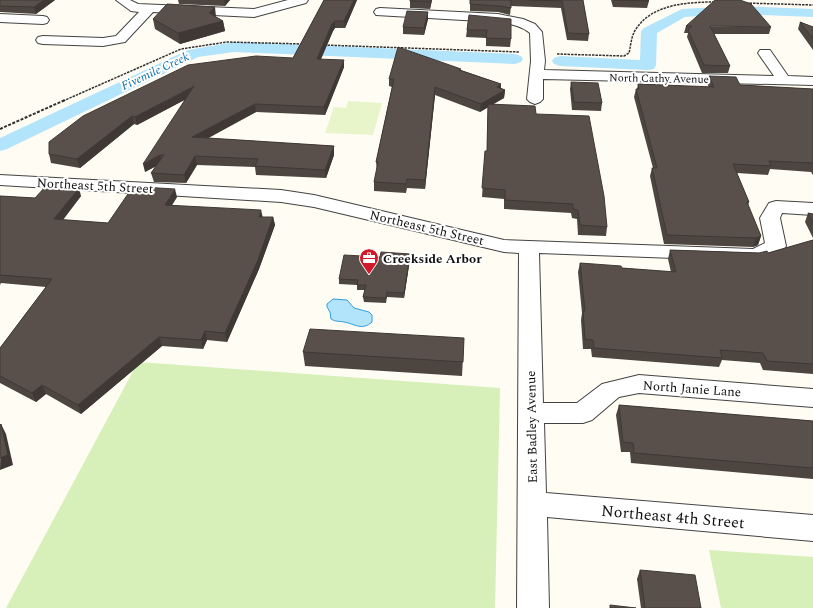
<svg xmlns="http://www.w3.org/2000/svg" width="813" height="608" viewBox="0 0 813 608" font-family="Spectral,serif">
	<rect width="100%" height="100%" fill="#fffcf3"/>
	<g fill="#d7efb8">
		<polygon points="138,362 500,388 495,608 6,608"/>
		<polygon points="709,550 813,557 813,608 721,608"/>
	</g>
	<polygon fill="#e8f5ca" points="348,101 382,103 373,135 325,133 334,107 346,108"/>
	<path fill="#b2e4fc" stroke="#319fdb" d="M333 299 347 300 354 308 369 312 372 315V322C362 331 355 324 344 322 339 321 336 322 331 319L330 312 327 307V304Z"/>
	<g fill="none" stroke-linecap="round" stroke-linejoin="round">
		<g fill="#b2e4fc" fill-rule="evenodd">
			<polygon points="735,6 813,9 813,17 735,14 685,17 657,33 656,65 654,69 648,70 560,66 554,64 552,61 554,58 560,56 640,60 641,31 644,28 682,9"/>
			<polygon points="234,42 515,54 521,56 523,59 521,62 515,64 234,52 198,57 7,149 0,151 0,138 188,50"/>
		</g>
		<defs>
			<g id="minor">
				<polygon points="116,0 130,0 138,4 254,9 288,0 308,0 306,3 254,17 153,12 125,42 103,46 43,44 38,43 36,40 38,37 43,36 103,38 116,36 139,12 131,11"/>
				<path d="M380 8 498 14 523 19 535 24 542 32 545 61 544 70 774 76 758 53 760 50H770L788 76 813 77V85L543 79V99L540 102 535 104 530 102 527 99 531 61 530 33C520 25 509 24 498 22L376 15 374 12 376 9Z"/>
				<polygon points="0,14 43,16 47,17 49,20 47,23 43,24 0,22"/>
				<polygon points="0,175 281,190 314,195 504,240 753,249 765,243 760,218 769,203 776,201 813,203 813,215 782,213 780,218 786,246 783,250 756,261 539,253 543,403 577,403 602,384 639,375 813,389 813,407 639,393 619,397 592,420 583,423 544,423 546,493 813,515 813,541 547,517 549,608 517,608 519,253 504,252 314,207 281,202 0,185"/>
			</g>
		</defs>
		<use href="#minor" stroke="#434343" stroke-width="2"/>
		<g stroke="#323232" stroke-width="1.5" stroke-dasharray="2.5 1" stroke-linecap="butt">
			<polyline points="746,3 813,5"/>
			<polyline points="324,45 519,52"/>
			<path d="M557 54 624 56 629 53C631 45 631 36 636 29 652 4 688 2 715 2"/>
			<polyline points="63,101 181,49 227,42 303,44"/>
		</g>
		<polyline stroke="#323232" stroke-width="2" stroke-dasharray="3 1.5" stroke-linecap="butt" points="0,129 65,100"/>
		<use href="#minor" fill="#fff" fill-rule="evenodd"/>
	</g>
	<g fill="#4d4540">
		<polygon points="0,0 55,0 36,14 0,12"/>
		<polygon points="178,0 230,0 225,6 179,4"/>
		<polygon points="324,0 357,0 345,28 335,28 333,31 321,59 344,67 325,115 256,112 207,138 334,146 334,155 326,178 256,175 255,167 197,165 186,183 154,182 151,173 156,166 145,172 186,99 137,125 134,124 80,168 51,163 49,154 49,142 293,58"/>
		<polygon points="410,0 432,0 430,9 410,8"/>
		<polygon points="470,0 583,0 589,34 588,41 567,40 561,8 511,6 510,15 498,12 470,11"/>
		<polygon points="611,0 648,0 649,1 647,8 613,7"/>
		<polygon points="428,12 428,19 424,35 403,34 403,27"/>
		<polygon points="469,15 511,39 510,47 486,46 486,38 466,37"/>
		<polygon points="216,17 223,21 225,31 180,44 155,29 153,19"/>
		<polygon points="800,22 813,27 813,50 798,29"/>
		<polygon points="686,26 771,27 769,34 714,34 730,66 728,73 702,73 687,37 688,33 684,33"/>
		<polygon points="461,70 501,84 501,88 505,90 504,98 493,104 536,114 607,227 606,236 578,235 577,219 572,218 571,213 504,209 504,199 482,197 485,151 487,151 488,107 480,112 435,95 425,189 407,188 406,193 374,191 374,182 377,170 376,162 392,87 389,86 389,79"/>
		<polygon points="709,76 740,85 813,89 813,175 811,172 770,169 768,175 737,173 749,202 748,206 761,236 758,245 753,247 664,244 650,176 652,168 653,168 634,97 636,89 637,89 638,84 709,87 707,84"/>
		<polygon points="571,82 602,103 601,111 572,110 570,89"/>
		<polygon points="0,196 35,198 81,196 63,220 108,223 177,197 172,205 262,217 273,217 275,225 259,269 227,342 207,340 203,349 162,346 81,414 46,394 36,402 0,383 0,348 46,287 1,283 0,285"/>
		<polygon points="808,213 813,214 813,238 805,222"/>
		<polygon points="813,240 813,374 763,370 760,363 722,360 719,367 592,357 591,349 583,349 581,320 582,313 578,272 580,263 622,268 671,272 668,259 670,250 768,253"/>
		<polygon points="380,257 410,259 404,298 387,297 386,303 364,302 363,297 365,290 357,290 357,285 339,284 339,279"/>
		<polygon points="464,338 462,376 305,366 303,352"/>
		<polygon points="619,405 813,421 813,479 631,463 630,452 621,452 616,415"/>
		<polygon points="640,570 701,608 641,608 637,579"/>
	</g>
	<g fill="#3f3834">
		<polygon points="44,0 55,0 36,14 34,7"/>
		<polygon points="224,0 230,0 225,6"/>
		<polygon points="354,0 357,0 345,28 344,21"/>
		<polygon points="431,0 432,0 430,9 430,2"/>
		<polygon points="215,7 216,17 209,13"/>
		<polygon points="428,12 428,19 424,35 424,28"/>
		<polygon points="223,21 225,31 180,44 178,33"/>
		<polygon points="335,21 335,28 333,31 318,66 317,59 332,24"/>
		<polygon points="344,60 344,67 325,115 324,107"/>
		<polygon points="501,84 501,92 505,90 504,98 480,112 481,104 497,87"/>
		<polygon points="194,86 196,94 137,125 135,117"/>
		<polygon points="435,87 435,95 425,189 425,180"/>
		<polygon points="255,104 256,112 194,146 192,137"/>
		<polygon points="132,116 134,124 80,168 77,159"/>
		<polygon points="334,146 334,155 326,178 325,170"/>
		<polygon points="160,155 162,163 145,172 143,164"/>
		<polygon points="195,156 197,165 186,183 184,175"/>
		<polygon points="79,188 81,196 57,227 54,219"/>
		<polygon points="175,189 177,197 167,213 165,205"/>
		<polygon points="261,210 263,218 259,217"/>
		<polygon points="273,217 275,225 259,269 227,342 225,333"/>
		<polygon points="761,236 758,245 753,247 756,238"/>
		<polygon points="410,254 410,259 404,298 404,293"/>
		<polygon points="205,331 207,340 203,349 201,340"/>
		<polygon points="159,337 162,346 81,414 78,405"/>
		<polygon points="42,385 46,394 36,402 32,393"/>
		<polygon points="1,424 6,434 13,465 0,470"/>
	</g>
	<g fill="#5a504b" stroke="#3f3834">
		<polygon points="0,0 44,0 34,7 0,6"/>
		<polygon points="324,0 354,0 344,21 335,21 332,24 317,59 344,60 324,107 255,104 192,137 334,146 325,170 255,166 258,159 195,156 184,175 151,173 164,155 160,155 143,164 194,86 135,117 132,116 77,159 49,154 49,142 83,116 188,65 256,56 293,58"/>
		<polygon points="410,0 431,0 430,2 410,1"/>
		<polygon points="470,0 511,0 511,8 499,6 470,4"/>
		<polygon points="529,0 583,0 589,34 568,33 562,1"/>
		<polygon points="614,0 648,0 649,1"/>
		<polygon points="715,0 740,0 751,4 771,27 710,26 730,66 704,65 688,30 692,26 686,26"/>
		<polygon points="167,4 215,7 209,13 223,21 178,33 153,19"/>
		<polygon points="407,11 428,12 424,28 403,27"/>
		<polygon points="469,15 511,19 511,39 486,38 487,30 467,30"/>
		<polygon points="800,22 813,27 813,39"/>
		<polygon points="398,47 461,69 459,70 501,84 497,87 505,90 481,104 435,87 425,180 407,179 406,184 374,182 378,162 376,162 394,79 389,79"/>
		<polygon points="709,76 736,77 740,85 813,89 813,163 769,161 771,166 733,164 749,202 747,202 761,236 756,238 667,235 652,168 657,168 636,89 639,89 638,84 714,87"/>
		<polygon points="571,82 598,83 602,103 574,102"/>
		<polygon points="488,104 535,106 536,114 589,116 604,196 607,227 580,225 578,210 573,209 573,204 505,200 505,190 482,188 485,151 487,151"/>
		<polygon points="46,186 79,188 54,219 108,223 130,191 140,191 142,187 175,189 165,205 261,210 259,217 273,217 258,260 225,333 205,331 201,340 159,337 78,405 42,385 32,393 0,376 0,348 52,279 0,275 0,196 35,198"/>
		<polygon points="808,213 813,214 813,223"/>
		<polygon points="813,240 813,364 767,361 763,353 720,350 722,358 594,348 593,340 585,339 583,311 585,311 580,263 621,266 622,268 676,272 670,250 759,253 767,251 768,253"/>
		<polygon points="381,252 410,254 404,293 387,292 386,298 363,297 366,285 357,285 358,280 339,279 344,255 380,257"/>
		<polygon points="310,329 464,338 463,362 303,352"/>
		<polygon points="619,405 813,421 813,468 634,453 633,443 623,442"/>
		<polygon points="1,424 8,455 0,458 0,425"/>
		<polygon points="640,570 695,575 701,608 645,608"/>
		<polygon points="610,605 636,608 610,608"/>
	</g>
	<defs>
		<symbol id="office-pin" viewBox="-11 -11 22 30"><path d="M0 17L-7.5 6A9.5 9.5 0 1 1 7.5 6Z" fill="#d01929" stroke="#fff"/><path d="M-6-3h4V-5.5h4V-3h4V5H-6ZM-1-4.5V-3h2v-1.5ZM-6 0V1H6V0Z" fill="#fff"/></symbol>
	</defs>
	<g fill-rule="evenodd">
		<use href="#office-pin" x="358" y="247" width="22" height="30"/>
	</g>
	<g text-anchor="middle" stroke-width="4" stroke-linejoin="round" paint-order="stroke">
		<g font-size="11" fill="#101010" stroke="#fff">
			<text transform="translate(659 78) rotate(1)" y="4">North Cathy Avenue</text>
		</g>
		<g font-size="12" font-style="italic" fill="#0b6fb0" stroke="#fff">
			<text transform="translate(155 71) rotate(-25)" y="4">Fivemile Creek</text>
		</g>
		<g font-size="13" fill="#101010" stroke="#fff">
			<text transform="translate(95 185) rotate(3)" y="5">Northeast 5th Street</text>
			<text transform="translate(427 227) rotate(13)" y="5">Northeast 5th Street</text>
			<text transform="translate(692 388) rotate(4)" y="5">North Janie Lane</text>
			<text transform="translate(531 427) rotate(-91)" y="5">East Badley Avenue</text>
		</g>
		<g font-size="13" font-weight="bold" fill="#101010" stroke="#fff" text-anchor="start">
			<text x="383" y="263">Creekside Arbor</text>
		</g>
		<g font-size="16" fill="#101010" stroke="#fff">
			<text transform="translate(673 516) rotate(5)" y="6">Northeast 4th Street</text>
		</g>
	</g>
</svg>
